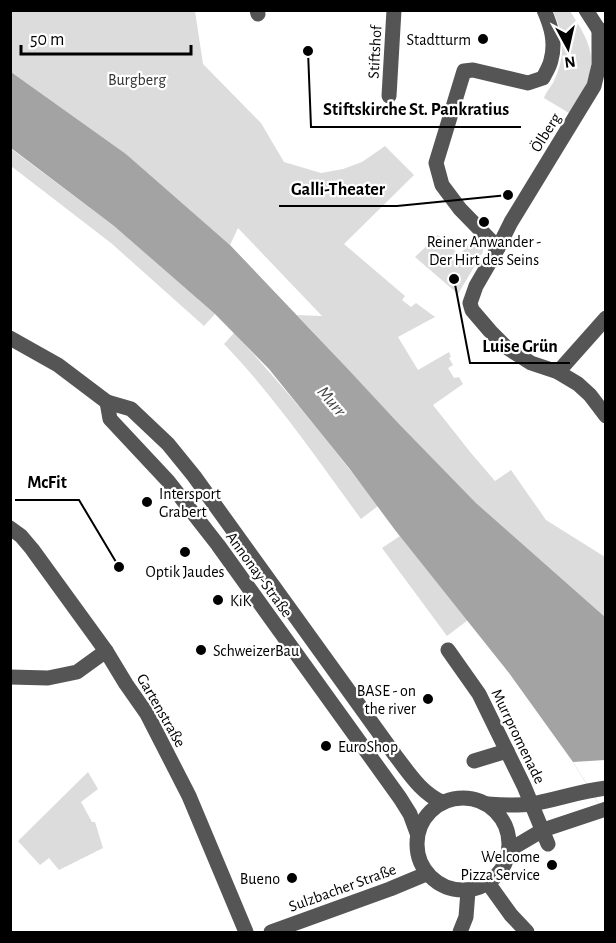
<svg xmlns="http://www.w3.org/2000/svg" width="616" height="943" viewBox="0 0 616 943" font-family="'Alegreya Sans',sans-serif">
	<rect width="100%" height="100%" fill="#fff"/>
	<g fill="#dcdcdc">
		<polygon points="11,11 195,11 203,64 261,123 284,162 321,173 343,169 362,162 385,146 414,175 344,244 405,296 402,300 411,307 416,303 435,317 398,337 418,370 449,352 451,357 449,358 453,365 448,368 454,378 459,377 463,384 433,405 471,453 495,481 511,470 546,520 605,557 605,617 476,503 402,428 347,368 297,315 322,316 238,228 230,245 126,154 11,72"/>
		<path d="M553 11H570C576 21 584 32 588 44 597 68 585 94 569 113L544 98C546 92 551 87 554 81 566 56 564 35 553 11Z"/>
		<polygon points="10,148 114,226 215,314 204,326 111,243 11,166"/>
		<polygon points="438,235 452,247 460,257 462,252 474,238 483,246 483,252 458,294 415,257"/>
		<path d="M234 333C285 387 332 446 378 506L361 519C317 459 275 397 224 344Z"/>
		<polygon points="400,536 468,620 447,636 382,548"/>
		<polygon points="88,772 98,789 81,802 92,822 95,822 103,848 59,870 49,858 40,865 18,841"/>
	</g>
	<polygon fill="#a3a3a3" points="11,72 126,154 230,245 347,368 398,423 476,503 605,617 605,814 573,762 509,673 395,530 349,468 269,369 215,314 114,226 11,148"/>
	<polygon fill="#fff" points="605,760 605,814 573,762"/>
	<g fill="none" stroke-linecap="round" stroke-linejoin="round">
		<g stroke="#555" stroke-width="15">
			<polyline points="257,10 258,14"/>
			<polyline points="586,10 604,38"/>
			<polyline points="599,29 599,65 594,86 511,222 498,248 476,286 470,303 472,310 490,331 506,347 531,363 558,372 578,384 590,395 606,416"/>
			<polyline points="389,96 394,10"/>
			<path d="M498 248 460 209 442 185 436 163 464 71 473 70 528 83 543 78C546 72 550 66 551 60 556 42 551 26 544 10"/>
			<path d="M10 338 58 365 107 402 131 409 168 444 194 476 395 755C409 773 421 793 442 802"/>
			<polyline points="558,372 606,318"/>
			<polyline points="107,402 110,419 168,481 218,545 400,798 410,814 417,833"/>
			<polyline points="10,528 21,536 32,549 106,651 126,684 147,714 189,796 246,932"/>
			<polyline points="448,650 479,694 524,786 548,844"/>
			<polyline points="10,677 48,678 77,672 106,651"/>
			<polyline points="474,761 507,751"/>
			<circle cx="463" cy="844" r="46"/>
			<path d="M488 804C502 805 516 806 531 804 556 800 580 791 606 788"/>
			<polyline points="509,850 543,830 606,809"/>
			<polyline points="488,883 511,915 527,932"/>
			<polyline points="271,932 390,889 426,874"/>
			<polyline points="460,932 466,917 468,891"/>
		</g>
	</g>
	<g fill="#000" stroke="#fff" stroke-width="2">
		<circle cx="483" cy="39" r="6"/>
		<circle cx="484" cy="222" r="6"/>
		<circle cx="147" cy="502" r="6"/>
		<circle cx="185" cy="552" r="6"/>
		<circle cx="218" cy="600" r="6"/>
		<circle cx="201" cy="650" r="6"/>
		<circle cx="428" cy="699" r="6"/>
		<circle cx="326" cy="746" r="6"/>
		<circle cx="552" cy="865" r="6"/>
		<circle cx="292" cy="878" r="6"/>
	</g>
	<g text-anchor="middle" stroke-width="4.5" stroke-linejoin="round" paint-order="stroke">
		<g font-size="16" fill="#000" stroke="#fff" text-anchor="end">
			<text x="471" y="45">Stadtturm</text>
			<text x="484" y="247" text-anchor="middle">Reiner Anwander -<tspan x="484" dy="18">Der Hirt des Seins</tspan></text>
			<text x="159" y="499" text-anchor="start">Intersport<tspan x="159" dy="18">Grabert</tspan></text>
			<text x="185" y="577" text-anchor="middle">Optik Jaudes</text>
			<text x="230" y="606" text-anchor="start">KiK</text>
			<text x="213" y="656" text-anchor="start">SchweizerBau</text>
			<text x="416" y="696">BASE - on<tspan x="416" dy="18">the river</tspan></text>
			<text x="338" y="752" text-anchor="start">EuroShop</text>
			<text x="540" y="862">Welcome<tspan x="540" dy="18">Pizza Service</tspan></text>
			<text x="280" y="884">Bueno</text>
		</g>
		<g font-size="16" fill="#000" stroke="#fff">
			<text transform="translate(374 52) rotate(-87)" y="6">Stiftshof</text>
			<text transform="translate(545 132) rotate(-58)" y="6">Ölberg</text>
			<text transform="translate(260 574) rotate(54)" y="6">Annonay-Straße</text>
			<text transform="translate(162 710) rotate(60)" y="6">Gartenstraße</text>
			<text transform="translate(519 736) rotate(64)" y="6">Murrpromenade</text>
			<text transform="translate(342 887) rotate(-20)" y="6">Sulzbacher Straße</text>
		</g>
		<g font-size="16" fill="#333" stroke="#fff">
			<text x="137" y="85">Burgberg</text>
		</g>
		<g font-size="18" font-style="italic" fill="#444" stroke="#fff">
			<text transform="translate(332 401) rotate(49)" y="6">Murr</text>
		</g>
	</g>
	<path fill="none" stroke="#000" stroke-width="2" d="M308 51L311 127H521M508 195L397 206H279M454 279L470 363H570M119 567L79 500H15"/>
	<g fill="#000" stroke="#fff" stroke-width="2">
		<circle cx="308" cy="51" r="6"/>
		<circle cx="508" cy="195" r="6"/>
		<circle cx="454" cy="279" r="6"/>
		<circle cx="119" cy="567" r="6"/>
	</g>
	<g font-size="18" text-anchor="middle" font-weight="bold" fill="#000" stroke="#fff" stroke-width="4.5" stroke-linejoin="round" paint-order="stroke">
		<text x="416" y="115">Stiftskirche St. Pankratius</text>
		<text x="338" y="195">Galli-Theater</text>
		<text x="520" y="352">Luise Grün</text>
		<text x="47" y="488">McFit</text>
	</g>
	<rect width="616" height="943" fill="none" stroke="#000000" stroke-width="24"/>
	<g transform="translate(568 48) rotate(172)" stroke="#ffffff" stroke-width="4.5" paint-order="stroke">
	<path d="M0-4.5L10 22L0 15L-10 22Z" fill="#000000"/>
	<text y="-9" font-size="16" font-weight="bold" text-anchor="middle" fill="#000000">N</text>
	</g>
	<path d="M21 45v9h170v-9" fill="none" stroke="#000000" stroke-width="3"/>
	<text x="30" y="45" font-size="18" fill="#000000" stroke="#ffffff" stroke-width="4.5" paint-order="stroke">50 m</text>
</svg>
